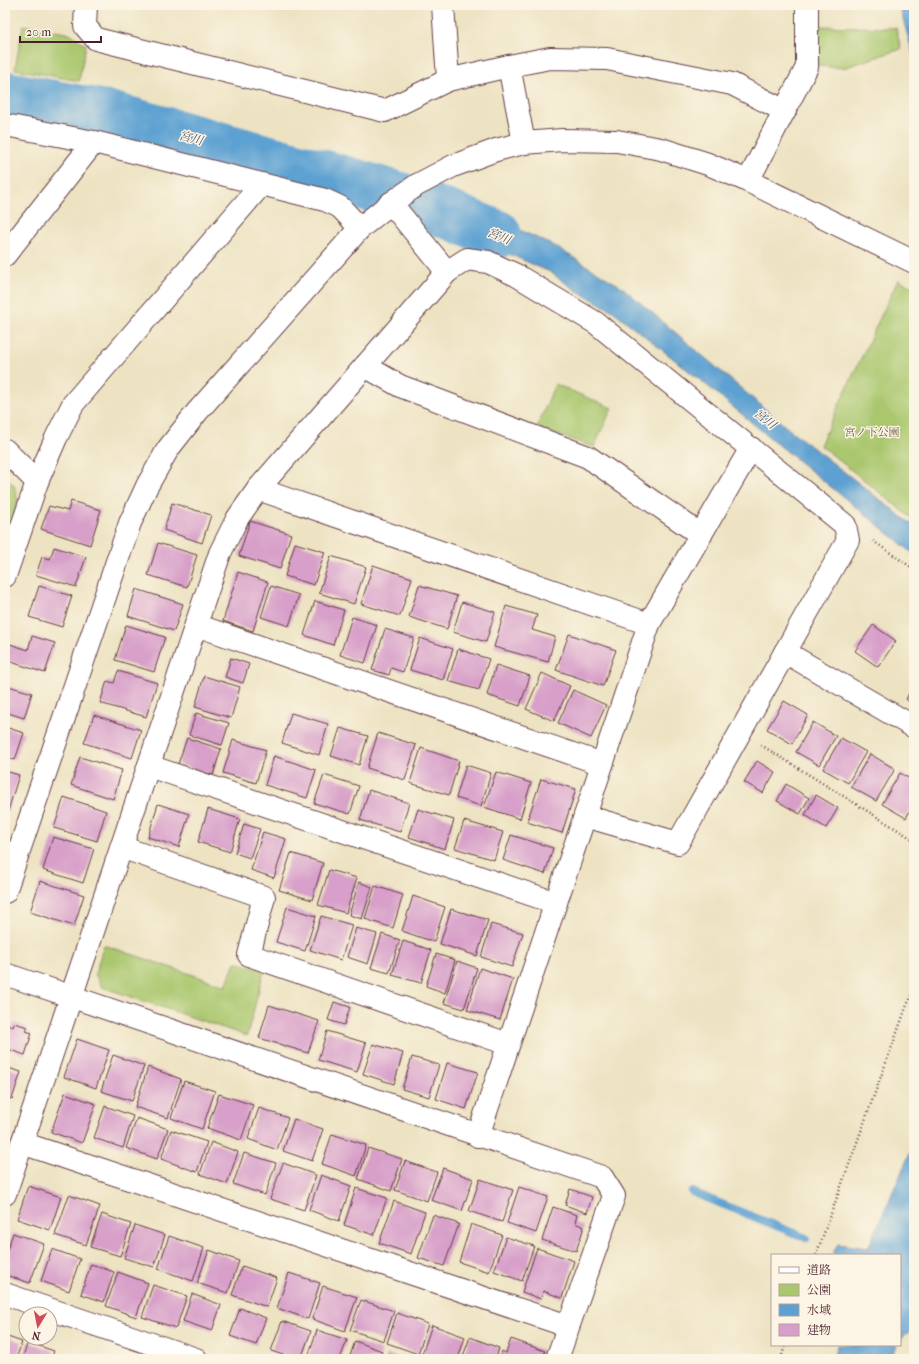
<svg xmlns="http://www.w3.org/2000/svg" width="919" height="1364" viewBox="0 0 919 1364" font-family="'IM FELL French Canon','Noto Serif JP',serif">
	<rect width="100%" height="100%" fill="#fcf5e5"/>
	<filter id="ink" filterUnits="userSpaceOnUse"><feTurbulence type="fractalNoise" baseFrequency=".025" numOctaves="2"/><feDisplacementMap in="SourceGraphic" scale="8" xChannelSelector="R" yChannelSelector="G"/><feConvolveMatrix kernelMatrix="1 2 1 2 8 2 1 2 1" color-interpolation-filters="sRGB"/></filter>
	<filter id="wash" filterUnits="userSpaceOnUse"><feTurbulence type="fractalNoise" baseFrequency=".012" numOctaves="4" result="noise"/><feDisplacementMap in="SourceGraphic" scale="16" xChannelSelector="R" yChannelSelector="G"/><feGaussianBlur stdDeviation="0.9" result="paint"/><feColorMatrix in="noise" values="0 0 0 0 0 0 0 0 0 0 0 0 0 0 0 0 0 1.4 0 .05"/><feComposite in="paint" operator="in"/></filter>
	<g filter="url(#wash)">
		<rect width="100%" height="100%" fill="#ede3c3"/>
		<g fill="#aac76e" stroke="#7a734c">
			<polygon points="23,25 71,34 86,45 79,81 15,69"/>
			<polygon points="816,26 896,28 901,49 843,68 818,66"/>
			<polygon points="898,280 914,288 914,520 820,445"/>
			<polygon points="555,384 612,408 594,447 537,428"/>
			<polygon points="5,476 14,485 18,501 5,538"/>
			<polygon points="104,945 226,986 235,962 264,970 247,1036 102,987 95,974"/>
		</g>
		<g fill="#5da1d2" stroke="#54607e">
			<polygon points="899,5 914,5 914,57"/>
			<polygon points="447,199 488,215 554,246 622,287 785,426 914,526 914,554 774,441 709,387 613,311 574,289 550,272 427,218"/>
			<polygon points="914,1144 914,1327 900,1340 900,1255 836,1255 833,1253 838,1244 868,1248"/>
			<polygon points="837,1345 896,1345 891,1359 833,1359"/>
		</g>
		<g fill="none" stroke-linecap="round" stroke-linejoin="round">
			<polyline stroke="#5da1d2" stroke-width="8" points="692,1192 806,1238"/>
			<polyline stroke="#5da1d2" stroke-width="49" points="5,95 103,114 344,180 408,199 497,234"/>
		</g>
		<g id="blocks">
			<g fill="#d79fc9">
				<polygon points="71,501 101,510 90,545 41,529 49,506 68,511"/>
				<polygon points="172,503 211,515 202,543 164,530"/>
				<polygon points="250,521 291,534 280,569 239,556"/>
				<polygon points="158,543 197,555 187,587 148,575"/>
				<polygon points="295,543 325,552 314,585 285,576"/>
				<polygon points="54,547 86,557 76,587 36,575 42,557 50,559"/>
				<polygon points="331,556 366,567 354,604 319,593"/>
				<polygon points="373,565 412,578 400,616 361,604"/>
				<polygon points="238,572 268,582 253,631 223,621"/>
				<polygon points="419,585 457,596 447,629 409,617"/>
				<polygon points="39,586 72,596 62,627 29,617"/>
				<polygon points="271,586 299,595 289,626 261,617"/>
				<polygon points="136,589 183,604 174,631 128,616"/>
				<polygon points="315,601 344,610 333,645 304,635"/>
				<polygon points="462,602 495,612 486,642 453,632"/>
				<polygon points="506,606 537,615 532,630 555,637 548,662 494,647"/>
				<polygon points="352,617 377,625 365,663 340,655"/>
				<polygon points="126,625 165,637 154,672 115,660"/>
				<polygon points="873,625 896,641 878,667 855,651"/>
				<polygon points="385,629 414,638 403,672 391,668 389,675 372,670"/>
				<polygon points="569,634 616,650 603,686 556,670"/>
				<polygon points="32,636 55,643 45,673 5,660 10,644 28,650"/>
				<polygon points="420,638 453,649 443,680 410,670"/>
				<polygon points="458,649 489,659 479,690 448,681"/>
				<polygon points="231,658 249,664 243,683 225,677"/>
				<polygon points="496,665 530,676 520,706 487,695"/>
				<polygon points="118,671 157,683 146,717 100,703 107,681 114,683"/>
				<polygon points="542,673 570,686 554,721 526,709"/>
				<polygon points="204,676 240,687 231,718 195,707"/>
				<polygon points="914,684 914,704 906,699"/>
				<polygon points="5,685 32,693 24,718 5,712"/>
				<polygon points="573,690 606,705 591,738 558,723"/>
				<polygon points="784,701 808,715 792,744 767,729"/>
				<polygon points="196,713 229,723 222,745 189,735"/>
				<polygon points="291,713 328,724 319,755 282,743"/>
				<polygon points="94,715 141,730 132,758 84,743"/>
				<polygon points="813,722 836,736 819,765 796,752"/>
				<polygon points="5,727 24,733 15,760 5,757"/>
				<polygon points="340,728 368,736 359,765 331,756"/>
				<polygon points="378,733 416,745 405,780 367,768"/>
				<polygon points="187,738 221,749 213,775 178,764"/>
				<polygon points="841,738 866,752 848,783 823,769"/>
				<polygon points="233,740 266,750 256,783 223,773"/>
				<polygon points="421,748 459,761 449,795 410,783"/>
				<polygon points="870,754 895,769 876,801 851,787"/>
				<polygon points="274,756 316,770 307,798 265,785"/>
				<polygon points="80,757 122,770 113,799 71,785"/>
				<polygon points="757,761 775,772 763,793 744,782"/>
				<polygon points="466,765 491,773 481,806 456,798"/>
				<polygon points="5,771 19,775 8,811 5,810"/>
				<polygon points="496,772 531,783 520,819 484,807"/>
				<polygon points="900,773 914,781 914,803 906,818 882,804"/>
				<polygon points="324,775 359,786 350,814 314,803"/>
				<polygon points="541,779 576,789 562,833 527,822"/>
				<polygon points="786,784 809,798 800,814 777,801"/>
				<polygon points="369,790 409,803 400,832 360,820"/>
				<polygon points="816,795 838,808 826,828 805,815"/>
				<polygon points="64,797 106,811 97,841 54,828"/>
				<polygon points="158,804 189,814 179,847 148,837"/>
				<polygon points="208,809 240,819 230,852 198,842"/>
				<polygon points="418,809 454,820 445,849 409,837"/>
				<polygon points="464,821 503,832 494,860 455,848"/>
				<polygon points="244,824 260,829 250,858 235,853"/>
				<polygon points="263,832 286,839 274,878 251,870"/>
				<polygon points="511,835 553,848 545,874 503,860"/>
				<polygon points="53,837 94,849 83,883 43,870"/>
				<polygon points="291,853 323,863 312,900 279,890"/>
				<polygon points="329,870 357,878 346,913 318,905"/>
				<polygon points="40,881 84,895 74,926 30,912"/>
				<polygon points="359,882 372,887 362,919 349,915"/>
				<polygon points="375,886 403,895 393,928 365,919"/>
				<polygon points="413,896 445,907 434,942 402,931"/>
				<polygon points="287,907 316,916 305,951 276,942"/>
				<polygon points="451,909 488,920 477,956 440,944"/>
				<polygon points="321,916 352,925 341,960 310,950"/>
				<polygon points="491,924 523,933 512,967 481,957"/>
				<polygon points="356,928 377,934 368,964 347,957"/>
				<polygon points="382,934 400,940 389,973 371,968"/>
				<polygon points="403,941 431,950 421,983 392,975"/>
				<polygon points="436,954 455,960 445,993 426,986"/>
				<polygon points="457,961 477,968 464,1009 444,1003"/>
				<polygon points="480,968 513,979 500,1020 467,1010"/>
				<polygon points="334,1002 350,1007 344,1025 328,1020"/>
				<polygon points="269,1005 319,1021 308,1053 259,1038"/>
				<polygon points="14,1023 28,1027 26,1031 32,1033 25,1055 5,1048 5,1024 13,1027"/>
				<polygon points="327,1031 366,1043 357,1072 318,1060"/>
				<polygon points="77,1039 109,1050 96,1088 64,1077"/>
				<polygon points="373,1044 403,1053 394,1084 363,1074"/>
				<polygon points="113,1055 144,1066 132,1101 101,1091"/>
				<polygon points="412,1057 439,1065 429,1097 402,1089"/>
				<polygon points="447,1063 478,1072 466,1109 436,1099"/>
				<polygon points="5,1067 21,1072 12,1099 5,1096"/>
				<polygon points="148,1067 181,1079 168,1118 135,1107"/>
				<polygon points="184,1081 215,1091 202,1129 171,1118"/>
				<polygon points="65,1093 96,1104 82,1143 51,1132"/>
				<polygon points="219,1094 253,1105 241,1140 207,1128"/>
				<polygon points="105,1106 133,1116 123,1148 94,1138"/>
				<polygon points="259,1108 288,1118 277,1150 248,1139"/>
				<polygon points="137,1118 168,1129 157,1159 126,1148"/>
				<polygon points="294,1119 323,1129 312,1161 283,1151"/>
				<polygon points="171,1130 207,1142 197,1172 161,1159"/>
				<polygon points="332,1134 366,1145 356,1176 322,1164"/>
				<polygon points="211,1142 238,1152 227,1184 200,1174"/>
				<polygon points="368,1148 402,1159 391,1191 358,1179"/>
				<polygon points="244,1153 276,1163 265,1195 233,1184"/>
				<polygon points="405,1161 437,1172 427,1201 395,1190"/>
				<polygon points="283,1163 316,1175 304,1210 270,1199"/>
				<polygon points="443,1168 473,1179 462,1211 431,1200"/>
				<polygon points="321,1175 351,1186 339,1221 309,1210"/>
				<polygon points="480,1179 513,1190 502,1222 469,1211"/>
				<polygon points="28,1186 61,1197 50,1230 17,1219"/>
				<polygon points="519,1187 548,1197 536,1233 507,1223"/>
				<polygon points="356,1188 387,1198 374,1235 344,1225"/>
				<polygon points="570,1189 592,1197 587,1213 565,1205"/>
				<polygon points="69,1195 100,1206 86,1245 55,1235"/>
				<polygon points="394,1201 425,1212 411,1254 379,1243"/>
				<polygon points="553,1207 577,1215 575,1223 584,1227 576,1251 542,1240"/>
				<polygon points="102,1214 131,1224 120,1256 90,1247"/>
				<polygon points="433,1215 459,1224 444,1266 418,1258"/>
				<polygon points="471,1224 502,1235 489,1272 459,1262"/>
				<polygon points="135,1225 165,1235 154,1267 124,1258"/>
				<polygon points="13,1233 44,1244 30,1283 5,1275 5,1256"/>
				<polygon points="169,1236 204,1248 193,1281 158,1269"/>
				<polygon points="506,1237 534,1246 522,1281 494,1271"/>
				<polygon points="537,1248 574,1261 562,1298 543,1291 541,1299 522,1292"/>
				<polygon points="52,1249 80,1259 69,1291 41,1281"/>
				<polygon points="209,1250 239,1261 228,1293 197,1283"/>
				<polygon points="91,1264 114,1272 104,1302 81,1294"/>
				<polygon points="242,1266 277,1278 267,1307 232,1295"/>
				<polygon points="118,1272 148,1283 136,1317 106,1306"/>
				<polygon points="289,1273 320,1283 308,1319 277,1308"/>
				<polygon points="153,1285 187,1296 176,1328 142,1317"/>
				<polygon points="323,1286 357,1297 345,1331 312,1319"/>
				<polygon points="192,1294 221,1305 212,1331 183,1321"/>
				<polygon points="361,1300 394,1311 384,1341 350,1330"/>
				<polygon points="240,1308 266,1318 256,1345 230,1336"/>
				<polygon points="397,1313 428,1324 418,1354 387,1343"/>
				<polygon points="282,1321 311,1331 301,1359 295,1359 271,1351"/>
				<polygon points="432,1325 465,1337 458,1359 436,1359 422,1354"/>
				<polygon points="317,1330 347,1340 340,1359 307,1359"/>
				<polygon points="5,1336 22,1342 16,1359 5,1359"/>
				<polygon points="470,1337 499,1348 496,1359 462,1359"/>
				<polygon points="511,1339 545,1351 542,1359 499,1359 502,1351 506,1353"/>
				<polygon points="355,1341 382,1351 379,1359 349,1359"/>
				<polygon points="28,1342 54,1351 51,1359 22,1359"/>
				<polygon points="387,1354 402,1359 385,1359"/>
			</g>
		</g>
	</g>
	<g filter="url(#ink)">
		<use href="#blocks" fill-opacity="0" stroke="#623c42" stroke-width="1"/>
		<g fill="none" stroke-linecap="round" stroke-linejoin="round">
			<defs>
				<g id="minor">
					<polyline points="86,5 85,26 96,39 385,111 448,80 509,66 550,58 607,59 732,84 785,111"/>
					<polyline points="443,5 448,80"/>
					<polyline points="509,66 524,143"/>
					<polyline points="5,125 94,142 325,200 340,207 360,228"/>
					<polyline points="748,181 807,67 807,5"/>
					<polyline points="391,203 447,272"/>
					<polyline points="5,255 94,142"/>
					<polyline points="365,366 400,386 588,457 701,535"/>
					<polyline points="5,450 37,482"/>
					<polyline points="258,489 649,624"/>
					<polyline points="5,576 37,482 56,438 73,404 261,185"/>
					<polyline points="196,625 602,764"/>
					<polyline points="785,652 914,727"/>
					<polyline points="149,766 556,903"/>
					<polyline points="121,847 264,897 249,955 508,1044"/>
					<polyline points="5,974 602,1177 614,1196 557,1359"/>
					<polyline points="478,1136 649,624 751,448"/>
					<polyline points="22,1143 568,1326"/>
					<polyline points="5,1194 220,553 237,519 258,489 447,272 467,259 488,262 516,275 596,323 845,525 848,540 678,843 585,816"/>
					<polyline points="5,1294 196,1359"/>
				</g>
				<polyline id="tertiary" points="5,892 130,523 147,486 168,449 197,412 360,228 391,203 417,185 453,166 496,150 524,143 562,140 617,141 661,149 708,164 748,181 914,262"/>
			</defs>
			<use href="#minor" stroke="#623c42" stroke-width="24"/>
			<use href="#tertiary" stroke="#623c42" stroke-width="24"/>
			<g stroke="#623c42" stroke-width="2.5" stroke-dasharray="1 3" stroke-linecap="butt">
				<polyline points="873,541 914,569"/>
				<polyline points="761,745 914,840"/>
				<polyline points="816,1255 907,1005 914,992"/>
				<polyline points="781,1359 785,1345"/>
			</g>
			<use href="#minor" stroke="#fff" stroke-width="22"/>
			<use href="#tertiary" stroke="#fff" stroke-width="22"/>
		</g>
	</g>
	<g text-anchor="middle" stroke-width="3" stroke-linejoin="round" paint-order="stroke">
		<g font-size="11" fill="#67513f" stroke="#fcf5e5">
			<text x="872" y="436">宮ノ下公園</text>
		</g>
		<g font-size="12" font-style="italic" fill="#52536e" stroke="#fcf5e5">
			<text transform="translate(191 138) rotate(15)" y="4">宮川</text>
			<text transform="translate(499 236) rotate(22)" y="4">宮川</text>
			<text transform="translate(765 419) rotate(39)" y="4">宮川</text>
		</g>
	</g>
	<rect width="919" height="1364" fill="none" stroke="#fcf5e5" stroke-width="20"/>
	<rect x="771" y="1254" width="130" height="92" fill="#fcf5e5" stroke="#b59f9b"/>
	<rect x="779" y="1267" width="20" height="6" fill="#ffffff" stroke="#b59f9b"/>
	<text x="807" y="1274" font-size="12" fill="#4a1f2b">道路</text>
	<rect x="779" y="1284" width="20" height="12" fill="#aac76e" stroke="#b59f9b"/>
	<text x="807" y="1294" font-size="12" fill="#4a1f2b">公園</text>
	<rect x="779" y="1304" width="20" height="12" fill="#5da1d2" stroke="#b59f9b"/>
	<text x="807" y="1314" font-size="12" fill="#4a1f2b">水域</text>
	<rect x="779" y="1324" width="20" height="12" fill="#d79fc9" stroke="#b59f9b"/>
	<text x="807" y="1334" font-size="12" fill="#4a1f2b">建物</text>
	<g transform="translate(38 1326) rotate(190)"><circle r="19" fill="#fcf5e5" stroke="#b59f9b"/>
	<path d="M0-3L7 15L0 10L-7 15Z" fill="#d1495b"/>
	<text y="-6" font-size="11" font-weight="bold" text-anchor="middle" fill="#4a1f2b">N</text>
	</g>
	<path d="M20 36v6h81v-6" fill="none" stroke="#4a1f2b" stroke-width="2"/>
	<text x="26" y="36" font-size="12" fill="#4a1f2b" stroke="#fcf5e5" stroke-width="3" paint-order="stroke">20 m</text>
</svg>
